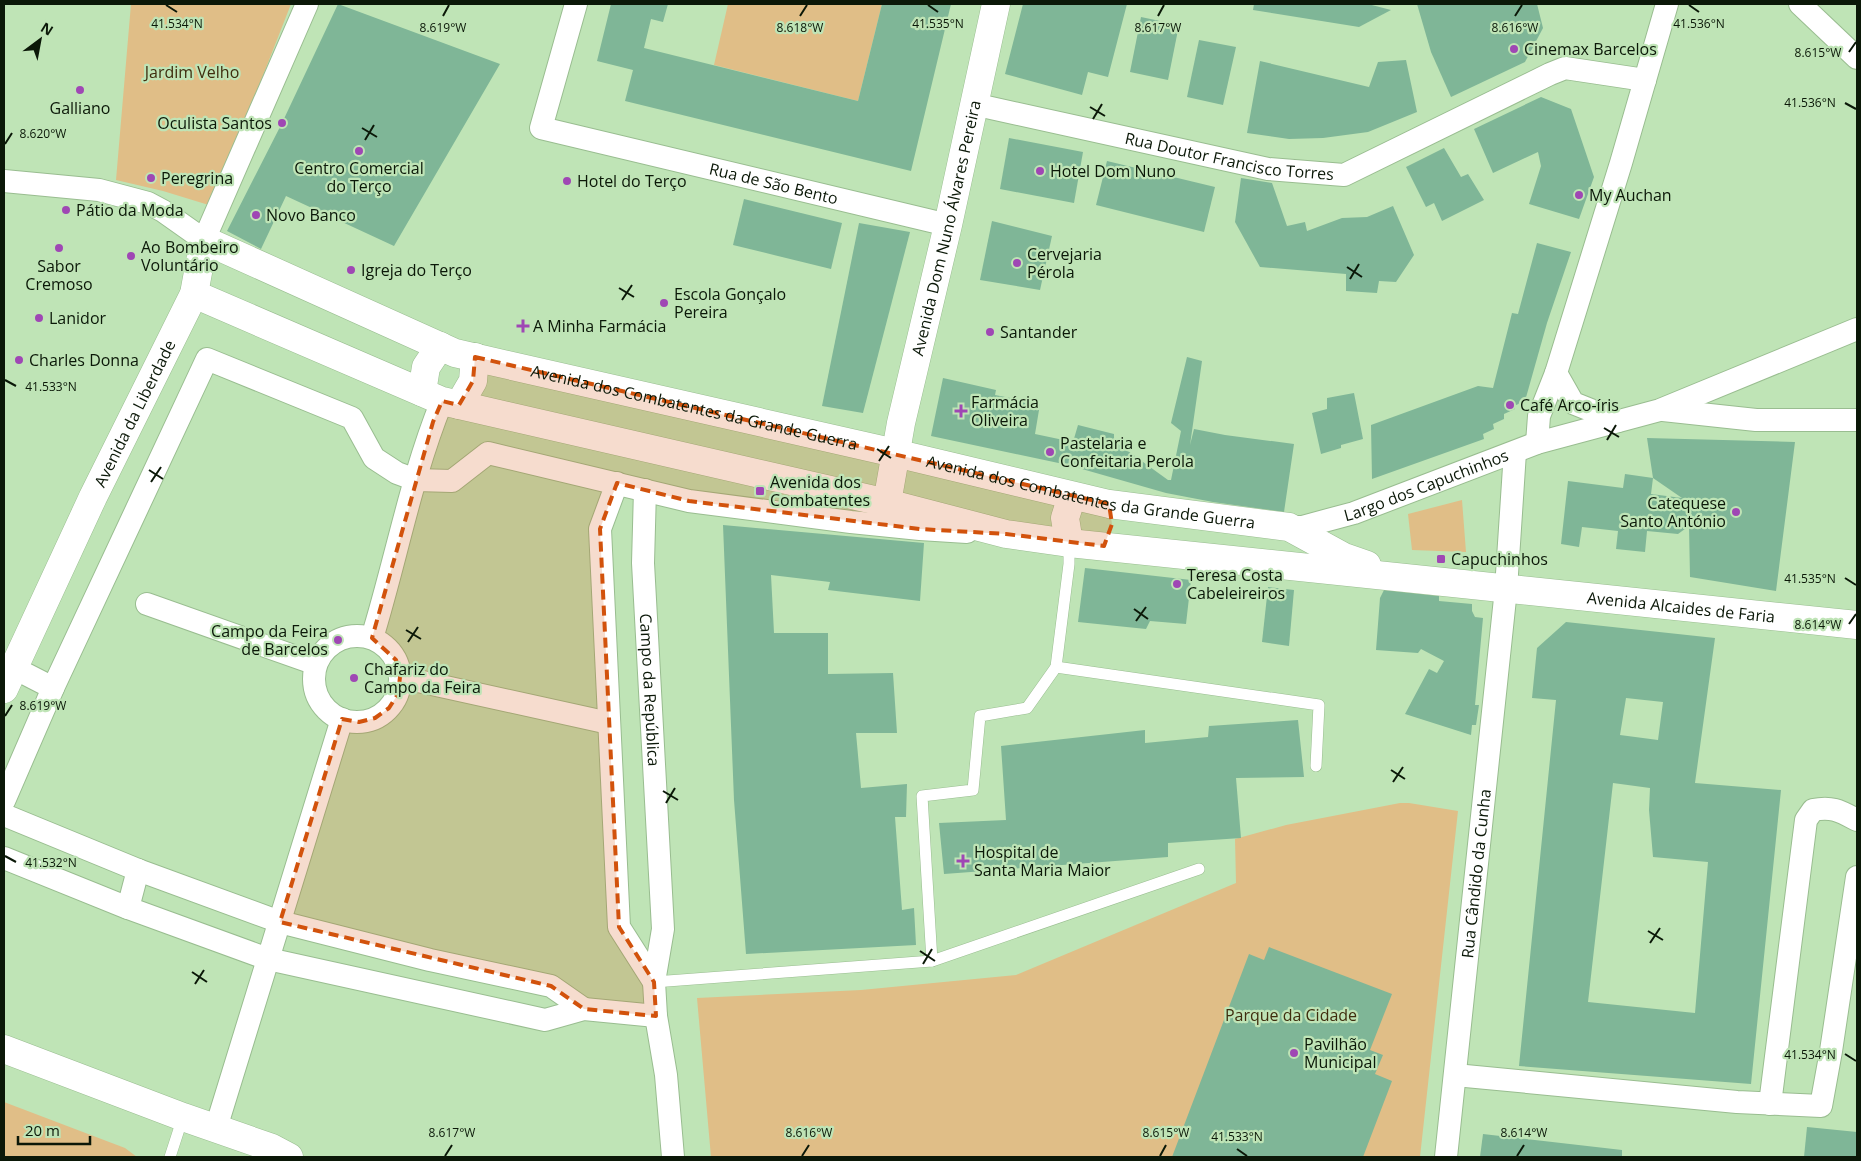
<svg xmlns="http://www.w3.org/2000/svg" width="1861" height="1161" viewBox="0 0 1861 1161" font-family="'Open Sans',sans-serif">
	<rect width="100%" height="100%" fill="#bfe4b6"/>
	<g fill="#e0be87">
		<polygon points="131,4 291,4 212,206 163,191 116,180"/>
		<polygon points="728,4 882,4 858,101 714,65"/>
		<polygon points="1462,500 1466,552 1412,550 1408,514"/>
		<polygon points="1400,803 1409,803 1458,811 1420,1157 711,1157 697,998 861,990 1016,975 1236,883 1235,839 1286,825"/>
		<polygon points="4,1102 125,1148 137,1157 4,1157"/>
	</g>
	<g fill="#7fb697" fill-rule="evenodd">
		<polygon points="338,4 500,64 394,246 286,196 261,249 227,231 282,123"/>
		<polygon points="611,4 668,4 663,22 651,19 644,48 858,101 882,4 951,4 911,171 625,101 633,70 597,61"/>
		<polygon points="1023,4 1127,4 1108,77 1088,72 1082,95 1005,74"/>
		<polygon points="1254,4 1368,4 1391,10 1359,27 1253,10"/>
		<polygon points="1417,4 1537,4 1543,28 1525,62 1451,97 1431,52"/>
		<polygon points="1141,17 1179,25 1168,80 1130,72"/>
		<polygon points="1199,40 1236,47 1223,105 1187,97"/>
		<polygon points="1406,60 1417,112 1368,132 1323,138 1289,139 1247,133 1260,61 1369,87 1378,62"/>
		<polygon points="1541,97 1571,109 1594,177 1579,219 1529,204 1541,166 1538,152 1493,173 1474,129"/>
		<polygon points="1009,138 1083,152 1074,203 1000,189"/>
		<polygon points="1444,148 1461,177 1468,174 1484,200 1442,221 1434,203 1426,207 1406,167"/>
		<polygon points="1107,161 1215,187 1204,232 1096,205"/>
		<polygon points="1241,178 1272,183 1287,226 1305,222 1307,231 1342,218 1367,217 1393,206 1414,255 1396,282 1379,281 1377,293 1346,291 1346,274 1260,267 1235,222"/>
		<polygon points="744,199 842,223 831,269 733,245"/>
		<polygon points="992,221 1052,236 1040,290 980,280"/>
		<polygon points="859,223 910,232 863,413 822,406"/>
		<polygon points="1537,243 1571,252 1547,323 1525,401 1514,406 1515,409 1504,414 1504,419 1493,424 1494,429 1483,434 1484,439 1372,479 1371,425 1478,386 1493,388 1512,313 1518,314"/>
		<polygon points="1187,357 1202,361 1190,445 1194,429 1225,435 1294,444 1284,512 1213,502 1166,493 1068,465 931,436 943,378 996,390 995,395 1040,404 1035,434 1073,442 1078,425 1114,434 1114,441 1168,480 1171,480 1181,431 1171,423"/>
		<polygon points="1354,393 1363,439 1341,445 1341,448 1321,454 1312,413 1327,409 1327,398"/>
		<path d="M1647 438 1795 442 1776 591 1690 577 1689 526 1678 534 1647 531 1645 552 1616 549 1618 531 1582 527 1579 547 1561 544 1568 481 1623 488 1625 474 1653 478ZM1653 478 1682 498 1651 494Z"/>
		<polygon points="723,525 924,543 920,601 828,590 830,582 771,575 774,633 828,633 828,674 893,673 897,733 856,733 861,788 907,784 906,817 895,817 902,910 914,908 916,945 746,954 734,800"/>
		<polygon points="1085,568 1191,580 1186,624 1150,621 1146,629 1078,622"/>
		<polygon points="1268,587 1294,590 1289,646 1262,642"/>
		<polygon points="1384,590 1439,596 1439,601 1472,604 1472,611 1475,617 1483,618 1475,705 1479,705 1476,725 1472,725 1471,735 1405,714 1429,669 1437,673 1444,661 1421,649 1418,653 1376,650 1380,598"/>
		<path d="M1566 622 1715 638 1695 783 1781 790 1751 1084 1519 1066 1556 700 1532 698 1537 648ZM1626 698 1663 702 1658 740 1620 735ZM1613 783 1650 788 1649 810 1653 857 1708 862 1695 1013 1588 1002Z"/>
		<polygon points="1298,720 1304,777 1236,778 1241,838 1168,843 1168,857 944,874 939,823 1006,820 1001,746 1145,730 1145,743 1208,737 1209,726"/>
		<polygon points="1269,947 1392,994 1370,1050 1383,1055 1375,1074 1392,1081 1363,1157 1172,1157 1249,954 1264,960"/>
		<polygon points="1807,1127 1857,1132 1857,1157 1804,1157"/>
		<polygon points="1483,1134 1622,1150 1622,1157 1480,1157"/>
	</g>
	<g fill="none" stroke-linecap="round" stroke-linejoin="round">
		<defs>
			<g id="service">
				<polyline points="1056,667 1319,705 1316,766"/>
				<polyline points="932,961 1199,869"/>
				<polyline points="654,982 932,961 922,796 973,790 980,716 1027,708 1056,667 1069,564 1069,543"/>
				<polyline points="170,1157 183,1117"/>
			</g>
			<g id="minor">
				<path id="s1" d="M576 4 541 128 948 225"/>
				<polyline points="1800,4 1857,58"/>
				<path id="s2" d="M973 104 1268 169 1344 175 1550 74 1565 68 1645 80"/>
				<polyline points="4,181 99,190 148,203 163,211 204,240 307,4"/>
				<polyline points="1556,373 1573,403 1618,421"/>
				<polyline points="1663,410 1756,420 1857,420"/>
				<polyline points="1537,443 1539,416 1556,373 1621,163 1667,4"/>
				<polyline points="617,483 600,529 619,927 654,982"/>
				<path id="s3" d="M645 490 643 563 663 929 654 982 656 1016 666 1075 673 1157"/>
				<path id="s4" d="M1289 527H1302L1354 513 1537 443 1660 410 1857 329"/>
				<polyline points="147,604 316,664"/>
				<circle cx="357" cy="679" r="43"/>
				<path d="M372 638C396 560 411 477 442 401"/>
				<polyline points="14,668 53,688"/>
				<polyline points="400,677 609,723"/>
				<polyline points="4,801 53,688 207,359 352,418 374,458 397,473 416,480 452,481 488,453 689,501 851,522 920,529 967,532"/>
				<polyline points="4,815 138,870 280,922 430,960 551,986 584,1009"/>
				<polyline points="4,858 128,908 268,959 545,1020 584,1009 656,1016"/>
				<polyline points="128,908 138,870"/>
				<polyline points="1455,1075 1737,1102 1821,1106 1831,1051 1857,877"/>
				<path d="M1770 1104 1806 820 1813 810C1832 806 1840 811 1857 820"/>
				<polyline points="216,1128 342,719"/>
				<path id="s5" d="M1446 1157 1506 589 1515 452"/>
			</g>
			<g id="tertiary">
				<path id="s6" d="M895 453 1109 504 1289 527 1344 557 1367 565"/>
				<path id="s7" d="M887 503 1006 534 1069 543C1332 569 1594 599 1857 625"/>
				<polyline points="1069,543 1065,518 1072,496"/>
			</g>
			<g id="secondary">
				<path id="s8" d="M194 294 442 401 887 503 901 423 948 225 996 4"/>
				<polyline points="422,392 426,367 440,346"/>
				<polyline points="459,405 473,381 475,357"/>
				<path id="s9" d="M4 689 93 497 194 294 204 240 455 353 895 453"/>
				<polyline points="4,1049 183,1117 272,1148 289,1157"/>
			</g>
		</defs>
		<use href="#service" stroke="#99bd90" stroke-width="12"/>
		<use href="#minor" stroke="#99bd90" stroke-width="24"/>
		<use href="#tertiary" stroke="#99bd90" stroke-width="29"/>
		<use href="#secondary" stroke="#99bd90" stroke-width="29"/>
		<use href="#service" stroke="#fff" stroke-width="11"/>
		<use href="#minor" stroke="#fff" stroke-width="22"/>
		<use href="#tertiary" stroke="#fff" stroke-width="28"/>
		<use href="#secondary" stroke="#fff" stroke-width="28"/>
	</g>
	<path fill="#d2520c" fill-opacity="0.2" stroke="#d2520c" stroke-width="4" stroke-dasharray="10 6" stroke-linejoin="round" d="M475 357 1109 504 1112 524 1104 546 1006 534 920 529 689 501 617 483 600 529 619 927 654 982 656 1016 584 1009 551 986 280 922 342 719 359 722 375 718 389 708 398 694 400 677 396 660 372 638 433 422 442 401 459 405 473 381Z"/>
	<path fill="none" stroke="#0b1808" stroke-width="2" d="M166 5 177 12M928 5 938 12M1689 5 1699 12M443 16 449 5M800 16 807 5M1158 16 1164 5M1515 16 1522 5M1849 52 1856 42M1845 103 1856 109M1090 107 1105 116M1093 119 1102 104M362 128 377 137M365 140 374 125M5 144 12 133M1347 267 1362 277M1350 279 1359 264M619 288 634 297M622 300 632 285M5 380 16 386M1604 428 1619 437M1607 440 1616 425M877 449 891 458M879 461 889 446M149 470 163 479M151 482 161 467M1845 578 1856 585M1134 609 1148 619M1136 621 1146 607M1849 624 1856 614M406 630 421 639M408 642 418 627M5 716 12 705M1391 770 1405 779M1393 782 1403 767M663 791 678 800M666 803 675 788M5 856 16 862M1648 931 1663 940M1650 943 1660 928M920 951 935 961M923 964 932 949M192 972 207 982M195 984 204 970M1845 1054 1856 1061M1237 1149 1247 1156M445 1156 452 1145M802 1156 809 1145M1160 1156 1166 1145M1517 1156 1524 1145"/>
	<g fill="#9f47b4" stroke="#bfe4b6" stroke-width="2">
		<circle cx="1514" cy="49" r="5"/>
		<circle cx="80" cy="90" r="5"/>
		<circle cx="282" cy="123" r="5"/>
		<circle cx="359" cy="151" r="5"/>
		<circle cx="1040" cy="171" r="5"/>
		<circle cx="151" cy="178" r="5"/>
		<circle cx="567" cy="181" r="5"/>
		<circle cx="1579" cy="195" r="5"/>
		<circle cx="66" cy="210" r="5"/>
		<circle cx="256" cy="215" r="5"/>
		<circle cx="59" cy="248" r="5"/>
		<circle cx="131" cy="256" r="5"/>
		<circle cx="1017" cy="263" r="5"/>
		<circle cx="351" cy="270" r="5"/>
		<circle cx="664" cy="303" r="5"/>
		<circle cx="39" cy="318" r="5"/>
		<path d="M520.5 318.5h5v5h5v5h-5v5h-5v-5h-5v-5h5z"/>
		<circle cx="990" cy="332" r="5"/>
		<circle cx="19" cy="360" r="5"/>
		<circle cx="1510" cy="405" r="5"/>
		<path d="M958.5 403.5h5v5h5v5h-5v5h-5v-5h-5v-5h5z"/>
		<circle cx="1050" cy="452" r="5"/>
		<rect x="755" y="486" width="10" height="10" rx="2.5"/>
		<circle cx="1736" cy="512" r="5"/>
		<rect x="1436" y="554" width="10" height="10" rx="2.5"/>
		<circle cx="1177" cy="584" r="5"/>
		<circle cx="338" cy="640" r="5"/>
		<circle cx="354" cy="678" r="5"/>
		<path d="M960.5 853.5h5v5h5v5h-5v5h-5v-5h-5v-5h5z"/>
		<circle cx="1294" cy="1053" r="5"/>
	</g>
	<g text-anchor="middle" stroke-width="4.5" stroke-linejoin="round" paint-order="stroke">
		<g font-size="16" fill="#0b1808" stroke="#bfe4b6" text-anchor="start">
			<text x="1524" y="55">Cinemax Barcelos</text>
			<text x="80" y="114" text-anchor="middle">Galliano</text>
			<text x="272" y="129" text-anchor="end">Oculista Santos</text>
			<text x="359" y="174" text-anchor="middle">Centro Comercial<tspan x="359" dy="18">do Terço</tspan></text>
			<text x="1050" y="177">Hotel Dom Nuno</text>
			<text x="161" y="184">Peregrina</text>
			<text x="577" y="187">Hotel do Terço</text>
			<text x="1589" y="201">My Auchan</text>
			<text x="76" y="216">Pátio da Moda</text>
			<text x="266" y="221">Novo Banco</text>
			<text x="141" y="253">Ao Bombeiro<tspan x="141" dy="18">Voluntário</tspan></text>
			<text x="1027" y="260">Cervejaria<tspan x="1027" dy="18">Pérola</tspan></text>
			<text x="59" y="272" text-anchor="middle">Sabor<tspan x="59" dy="18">Cremoso</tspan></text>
			<text x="361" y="276">Igreja do Terço</text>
			<text x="674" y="300">Escola Gonçalo<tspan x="674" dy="18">Pereira</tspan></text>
			<text x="49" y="324">Lanidor</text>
			<text x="533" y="332">A Minha Farmácia</text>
			<text x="1000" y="338">Santander</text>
			<text x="29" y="366">Charles Donna</text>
			<text x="971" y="408">Farmácia<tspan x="971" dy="18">Oliveira</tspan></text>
			<text x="1520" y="411">Café Arco-íris</text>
			<text x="1060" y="449">Pastelaria e<tspan x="1060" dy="18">Confeitaria Perola</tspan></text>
			<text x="770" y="488">Avenida dos<tspan x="770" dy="18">Combatentes</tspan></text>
			<text x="1726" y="509" text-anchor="end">Catequese<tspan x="1726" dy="18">Santo António</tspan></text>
			<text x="1451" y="565">Capuchinhos</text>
			<text x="1187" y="581">Teresa Costa<tspan x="1187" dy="18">Cabeleireiros</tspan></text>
			<text x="328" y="637" text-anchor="end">Campo da Feira<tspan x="328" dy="18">de Barcelos</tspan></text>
			<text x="364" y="675">Chafariz do<tspan x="364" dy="18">Campo da Feira</tspan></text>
			<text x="974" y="858">Hospital de<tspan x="974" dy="18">Santa Maria Maior</tspan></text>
			<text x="1304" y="1050">Pavilhão<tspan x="1304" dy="18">Municipal</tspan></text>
		</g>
		<g font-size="16" fill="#3f2d0e" stroke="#bfe4b6">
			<text x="192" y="78">Jardim Velho</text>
			<text x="1291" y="1021">Parque da Cidade</text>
		</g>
		<g font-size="16" fill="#0b1808" stroke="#bfe4b6">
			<text dy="6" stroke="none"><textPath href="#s2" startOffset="262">Rua Doutor Francisco Torres</textPath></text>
			<text dy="6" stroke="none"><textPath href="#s1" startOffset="368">Rua de São Bento</textPath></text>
			<text dy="6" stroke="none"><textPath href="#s8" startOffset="1008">Avenida Dom Nuno Álvares Pereira</textPath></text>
			<text dy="6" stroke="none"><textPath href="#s9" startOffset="1014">Avenida dos Combatentes da Grande Guerra</textPath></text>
			<text dy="6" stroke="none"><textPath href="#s9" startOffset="305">Avenida da Liberdade</textPath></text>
			<text dy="6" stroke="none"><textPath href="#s4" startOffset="144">Largo dos Capuchinhos</textPath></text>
			<text dy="6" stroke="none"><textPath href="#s6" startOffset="200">Avenida dos Combatentes da Grande Guerra</textPath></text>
			<text dy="6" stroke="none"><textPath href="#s7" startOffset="802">Avenida Alcaides de Faria</textPath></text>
			<text dy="6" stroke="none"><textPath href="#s3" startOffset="200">Campo da República</textPath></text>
			<text dy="6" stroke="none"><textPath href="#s5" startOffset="285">Rua Cândido da Cunha</textPath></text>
		</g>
	</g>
	<g font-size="12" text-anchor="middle" fill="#0b1808" stroke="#bfe4b6" stroke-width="4.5" stroke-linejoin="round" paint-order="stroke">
		<text x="938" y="28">41.535°N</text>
		<text x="177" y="28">41.534°N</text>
		<text x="1699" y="28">41.536°N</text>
		<text x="800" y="32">8.618°W</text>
		<text x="1158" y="32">8.617°W</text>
		<text x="1515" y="32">8.616°W</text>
		<text x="443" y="32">8.619°W</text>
		<text x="1818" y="57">8.615°W</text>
		<text x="1810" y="107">41.536°N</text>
		<text x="43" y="138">8.620°W</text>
		<text x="51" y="391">41.533°N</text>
		<text x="1810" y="583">41.535°N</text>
		<text x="1818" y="629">8.614°W</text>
		<text x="43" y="710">8.619°W</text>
		<text x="51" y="867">41.532°N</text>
		<text x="1810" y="1059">41.534°N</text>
		<text x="452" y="1137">8.617°W</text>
		<text x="809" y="1137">8.616°W</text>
		<text x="1166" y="1137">8.615°W</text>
		<text x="1524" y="1137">8.614°W</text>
		<text x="1237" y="1141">41.533°N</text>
	</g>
	<rect width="1861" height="1161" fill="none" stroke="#0b1808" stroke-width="10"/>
	<g transform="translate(40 40) rotate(32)" stroke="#bfe4b6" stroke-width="4" paint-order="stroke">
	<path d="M0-4L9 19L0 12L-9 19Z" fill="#0b1808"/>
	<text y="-8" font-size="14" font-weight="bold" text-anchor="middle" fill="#0b1808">N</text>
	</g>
	<path d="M18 1136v8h72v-8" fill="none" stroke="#0b1808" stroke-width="2.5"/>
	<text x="25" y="1136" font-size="15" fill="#0b1808" stroke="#bfe4b6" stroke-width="4" paint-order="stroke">20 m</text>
</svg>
